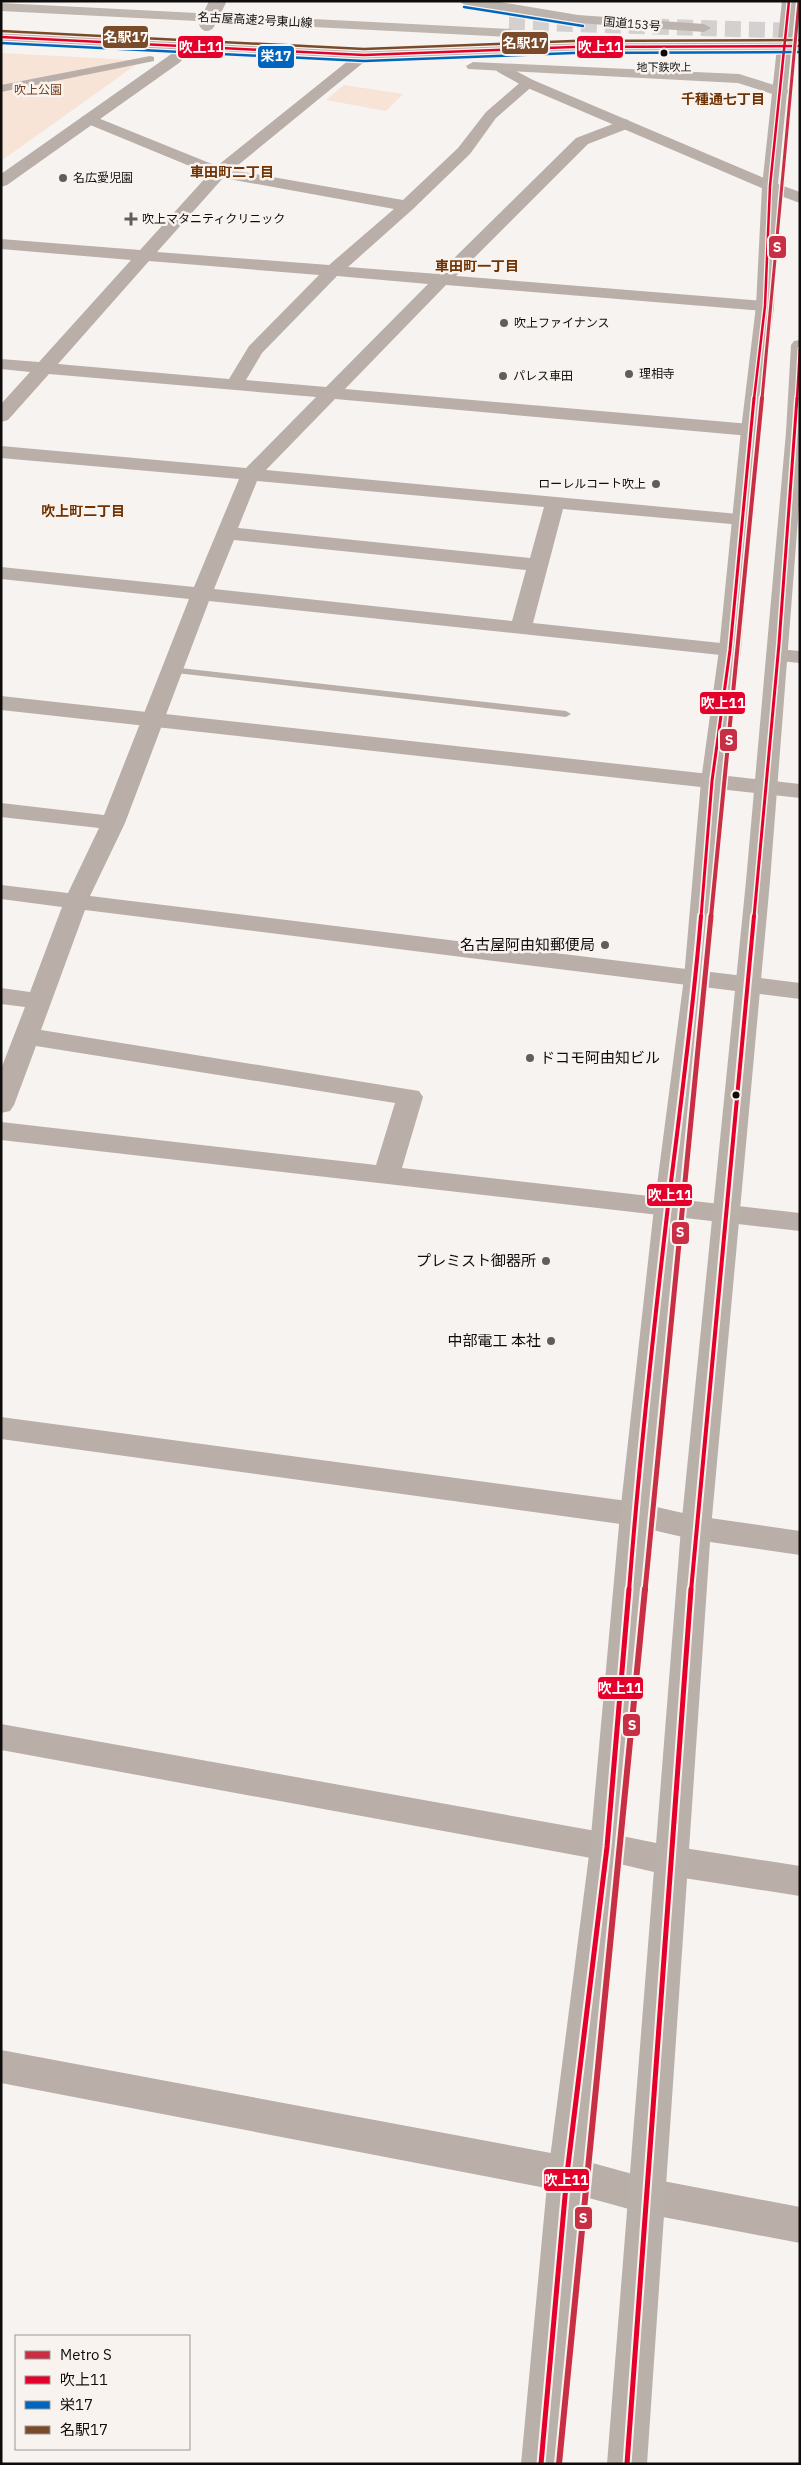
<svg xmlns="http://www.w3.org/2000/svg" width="801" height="2465" viewBox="0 0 801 2465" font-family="'IBM Plex Sans','Noto Sans JP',sans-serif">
	<rect width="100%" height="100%" fill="#f6f3f1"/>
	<g fill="#f8e3d7">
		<polygon points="1,53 115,59 129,60 137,64 1,161"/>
		<polygon points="344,85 403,94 386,111 326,100"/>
	</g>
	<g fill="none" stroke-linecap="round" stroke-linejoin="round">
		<polyline stroke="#d3d0cf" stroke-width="16" stroke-dasharray="16 8" stroke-linecap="butt" points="509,22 800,31"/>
		<polygon fill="#baaea8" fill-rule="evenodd" points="171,667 566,711 571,714 566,717 167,672 167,668"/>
		<polygon fill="#baaea8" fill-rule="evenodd" points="150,56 154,57 154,61 1,92 1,85"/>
		<g fill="#baaea8" fill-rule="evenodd">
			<path d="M364 51 371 55 369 58 232 170 403 200 458 148 486 112 523 80H533L536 83 496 118 470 154 413 209 348 267 438 274 576 138 626 119 634 124 632 127 588 144 456 276 765 301 771 302 774 306 771 310 765 311 446 285 345 389 750 424 757 426 759 430 757 434 750 436 335 399 266 470 749 515 752 519 749 523 742 525 563 509 533 623 730 644 738 645 741 650 738 655 730 656 209 601 125 823 90 896 800 983V999L85 910 41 1030 419 1091 423 1097 402 1168 800 1213V1231L1 1140V1122L376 1165 395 1103 36 1046 14 1105 10 1111 1 1113V1069L25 1007 1 1004V988L30 992 62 907 1 899V885L68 893 99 828 1 817V803L104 815 189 599 1 579V567L194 587 239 479 1 458V446L246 468 316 397 49 374 8 420 1 422V404L30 372 1 369V359L39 362 131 260 1 249V239L140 250 209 174 83 122 80 119 83 116H93L217 166 359 52ZM223 178 394 209 329 265 157 252ZM149 261 319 275 249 346 229 379 58 364ZM337 276 428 284 326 387 246 380 262 353ZM257 481 544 507 530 558 238 528ZM234 540 526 570 512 621 214 589Z"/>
			<polygon points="777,649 800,651 800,663 769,660 766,655 769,650"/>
			<polygon points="1,1417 635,1502 696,1516 800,1531 800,1555 696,1540 635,1526 1,1439"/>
			<polygon points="1,1724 607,1833 671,1846 800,1866 800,1896 671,1876 607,1861 1,1750"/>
			<polygon points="1,2050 567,2156 647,2178 800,2207 800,2243 647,2214 567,2192 1,2083"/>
		</g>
		<g fill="#baaea8" fill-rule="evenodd">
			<polygon points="1,33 190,42 197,46 179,63 7,185 1,187 1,174 177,50 1,41"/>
			<polygon points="503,64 533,80 776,183 778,186 776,189 764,189 523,86 498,72 495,69"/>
			<polygon points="1,696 800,784 800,798 1,710"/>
		</g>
		<g fill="#bab0aa" fill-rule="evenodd">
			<polygon points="782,1 796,1 778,184 800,192 800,203 778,195 774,306 759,430 741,650 723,781 708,978 682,1208 650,1514 624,1847 586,2174 561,2464 521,2464 548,2174 590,1847 620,1514 654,1208 684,978 701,781 719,650 741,430 756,306 762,186"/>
			<polygon points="800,340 800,493 770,881 711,1528 647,2464 607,2464 681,1528 746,881 786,432 791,345 794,341"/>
		</g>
		<g fill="#bcb3ad" fill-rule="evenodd">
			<polygon points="458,1 494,1 578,15 704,24 711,28 704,32 578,23 465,5"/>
			<polygon points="190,42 364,51 573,43 800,42 800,50 573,51 364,59 185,49 183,46 185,43"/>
			<polygon points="473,62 739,74 787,89 790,92 782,97 738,83 468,69 466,66"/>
		</g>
		<polygon fill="#bfb6b0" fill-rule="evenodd" points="1,3 510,29 517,33 510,37 1,11"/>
		<polyline stroke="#bcb3ad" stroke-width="16" points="207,23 218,1"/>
		<defs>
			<g id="bus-1-far3">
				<polyline points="1,37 364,55 573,47 800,46"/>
				<polyline points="754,399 765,306 770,186 789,1"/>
				<polyline points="797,399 800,349"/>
			</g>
			<g id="bus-1-far2">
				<polyline points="701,917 712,781 730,650 754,398"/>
				<polyline points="754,917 779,644 797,398"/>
			</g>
			<g id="bus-1-far1">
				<path d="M629 1591C639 1462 653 1334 668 1206 680 1110 693 1013 701 916"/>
				<polyline points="691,1591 754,916"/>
			</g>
			<g id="bus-1">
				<polyline points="541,2464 567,2174 607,1847 629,1589"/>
				<polyline points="627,2464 691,1589"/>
			</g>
			<g id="bus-2">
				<polyline points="464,7 583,26"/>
				<polyline points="1,43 364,61 573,53 800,52"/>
			</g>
			<polyline id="bus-3" points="1,31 364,49 573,41 800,40"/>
		</defs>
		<use href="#bus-1-far3" stroke="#f8f3ef" stroke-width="5"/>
		<use href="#bus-1-far2" stroke="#f8f3ef" stroke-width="6"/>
		<use href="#bus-1-far1" stroke="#f8f3ef" stroke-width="8"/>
		<use href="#bus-1" stroke="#f8f3ef" stroke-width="9"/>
		<use href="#bus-2" stroke="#f8f3ef" stroke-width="5"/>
		<use href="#bus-3" stroke="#f8f3ef" stroke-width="5"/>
		<use href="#bus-1-far3" stroke="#e4002b" stroke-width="2.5"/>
		<use href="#bus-1-far2" stroke="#e4002b" stroke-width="3"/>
		<use href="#bus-1-far1" stroke="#e4002b" stroke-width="4"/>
		<use href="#bus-1" stroke="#e4002b" stroke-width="5"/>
		<use href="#bus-2" stroke="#0065bd" stroke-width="2.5"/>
		<use href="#bus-3" stroke="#7a4b2a" stroke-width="2.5"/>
		<defs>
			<polyline id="metro-1-far3" points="762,399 799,1"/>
			<polyline id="metro-1-far2" points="711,917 762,398"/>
			<polyline id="metro-1-far1" points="645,1591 711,916"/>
			<polyline id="metro-1" points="559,2464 645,1589"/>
		</defs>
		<use href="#metro-1-far3" stroke="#f8f3ef" stroke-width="5.5"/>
		<use href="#metro-1-far2" stroke="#f8f3ef" stroke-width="7"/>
		<use href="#metro-1-far1" stroke="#f8f3ef" stroke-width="9"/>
		<use href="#metro-1" stroke="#f8f3ef" stroke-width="10"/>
		<use href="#metro-1-far3" stroke="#c92f44" stroke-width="3"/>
		<use href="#metro-1-far2" stroke="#c92f44" stroke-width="4"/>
		<use href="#metro-1-far1" stroke="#c92f44" stroke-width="5"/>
		<use href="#metro-1" stroke="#c92f44" stroke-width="6"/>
	</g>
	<g fill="#0f0d0c" stroke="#f8f3ef" stroke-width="2">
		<circle cx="664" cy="53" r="4.5"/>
		<circle cx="736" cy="1095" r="4.5"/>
	</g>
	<g fill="#605e5c" stroke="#f8f3ef" stroke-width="2">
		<circle cx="63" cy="178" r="5"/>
		<path d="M128.5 211.5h5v5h5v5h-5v5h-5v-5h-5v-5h5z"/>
		<circle cx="504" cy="323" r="5"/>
		<circle cx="629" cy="374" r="5"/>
		<circle cx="503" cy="376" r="5"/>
		<circle cx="656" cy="484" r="5"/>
		<circle cx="605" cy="945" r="5"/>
		<circle cx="530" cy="1058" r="5"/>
		<circle cx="546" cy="1261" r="5"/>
		<circle cx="551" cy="1341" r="5"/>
	</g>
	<g text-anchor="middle" stroke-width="5" stroke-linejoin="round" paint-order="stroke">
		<g font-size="11" fill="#0f0d0c" stroke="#f8f3ef">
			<text x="664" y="71">地下鉄吹上</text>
		</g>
		<g font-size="12" fill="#0f0d0c" stroke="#f8f3ef">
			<text transform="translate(255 20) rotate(3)" y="4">名古屋高速2号東山線</text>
			<text transform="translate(632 24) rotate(5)" y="4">国道153号</text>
		</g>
		<g font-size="12" fill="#723d1a" stroke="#f8f3ef">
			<text x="38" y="94">吹上公園</text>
		</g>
		<g font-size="12" fill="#0f0d0c" stroke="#f8f3ef" text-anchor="start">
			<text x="73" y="182">名広愛児園</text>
			<text x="142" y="223">吹上マタニティクリニック</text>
			<text x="514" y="327">吹上ファイナンス</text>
			<text x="639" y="378">理相寺</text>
			<text x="513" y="380">パレス車田</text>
			<text x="646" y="488" text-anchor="end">ローレルコート吹上</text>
		</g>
		<g font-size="14" font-weight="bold" fill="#6f3304" stroke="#f8f3ef">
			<text x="723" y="104">千種通七丁目</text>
			<text x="232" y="177">車田町二丁目</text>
			<text x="477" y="271">車田町一丁目</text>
			<text x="83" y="516">吹上町二丁目</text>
		</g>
		<g font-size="15" fill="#0f0d0c" stroke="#f8f3ef" text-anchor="end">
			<text x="595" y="950">名古屋阿由知郵便局</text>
			<text x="540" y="1063" text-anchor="start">ドコモ阿由知ビル</text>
			<text x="536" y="1266">プレミスト御器所</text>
			<text x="541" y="1346">中部電工 本社</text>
		</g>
	</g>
	<g stroke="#f8f3ef" stroke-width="2">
		<rect x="102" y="25" width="47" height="24" rx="5" fill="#7a4b2a"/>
		<rect x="501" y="31" width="48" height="24" rx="5" fill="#7a4b2a"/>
		<rect x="576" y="35" width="48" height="24" rx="5" fill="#e4002b"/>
		<rect x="177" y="35" width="47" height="24" rx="5" fill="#e4002b"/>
		<rect x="257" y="45" width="38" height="24" rx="5" fill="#0065bd"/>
		<rect x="768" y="235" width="19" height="24" rx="5" fill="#c92f44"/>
		<rect x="699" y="691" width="47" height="24" rx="5" fill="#e4002b"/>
		<rect x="719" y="728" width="19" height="24" rx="5" fill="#c92f44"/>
		<rect x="646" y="1183" width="47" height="24" rx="5" fill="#e4002b"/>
		<rect x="671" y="1221" width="19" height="24" rx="5" fill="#c92f44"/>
		<rect x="597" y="1676" width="47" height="24" rx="5" fill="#e4002b"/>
		<rect x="622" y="1713" width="19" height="24" rx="5" fill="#c92f44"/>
		<rect x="543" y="2168" width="47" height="24" rx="5" fill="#e4002b"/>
		<rect x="574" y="2206" width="19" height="24" rx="5" fill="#c92f44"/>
	</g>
	<g font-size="14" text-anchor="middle" font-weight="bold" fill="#fff">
		<text x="126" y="42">名駅17</text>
		<text x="525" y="48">名駅17</text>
		<text x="600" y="52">吹上11</text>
		<text x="201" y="52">吹上11</text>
		<text x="276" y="61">栄17</text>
		<text x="777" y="252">S</text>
		<text x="723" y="708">吹上11</text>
		<text x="729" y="745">S</text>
		<text x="670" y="1200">吹上11</text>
		<text x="680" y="1237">S</text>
		<text x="620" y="1693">吹上11</text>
		<text x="632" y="1730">S</text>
		<text x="566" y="2185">吹上11</text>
		<text x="583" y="2223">S</text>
	</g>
	<rect width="801" height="2465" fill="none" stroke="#0f0d0c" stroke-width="5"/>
	<rect x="15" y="2335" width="175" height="115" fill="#f8f3ef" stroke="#9b9794"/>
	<rect x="25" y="2351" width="25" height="8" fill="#c92f44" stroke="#9b9794"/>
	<text x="60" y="2360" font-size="15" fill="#0f0d0c">Metro S</text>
	<rect x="25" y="2376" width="25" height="8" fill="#e4002b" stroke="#9b9794"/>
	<text x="60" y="2385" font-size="15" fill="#0f0d0c">吹上11</text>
	<rect x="25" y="2401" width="25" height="8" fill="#0065bd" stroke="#9b9794"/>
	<text x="60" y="2410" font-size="15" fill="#0f0d0c">栄17</text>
	<rect x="25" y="2426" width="25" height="8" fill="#7a4b2a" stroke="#9b9794"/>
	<text x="60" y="2435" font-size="15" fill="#0f0d0c">名駅17</text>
</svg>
